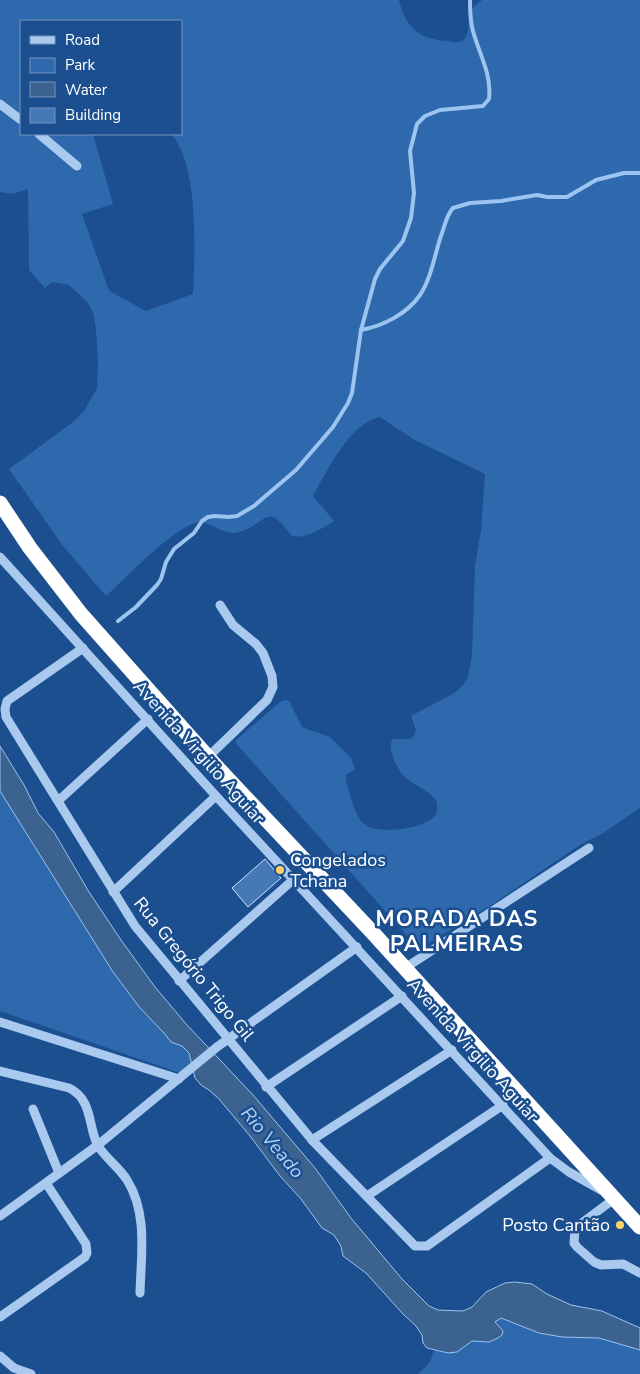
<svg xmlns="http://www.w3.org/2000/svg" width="640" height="1374" viewBox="0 0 640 1374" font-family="'Nunito Sans',sans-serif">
	<rect width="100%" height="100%" fill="#1b4f8f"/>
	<g fill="#2e69ad" fill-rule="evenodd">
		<path d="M0 0H399C406 28 418 39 447 41 454 42 461 44 465 38 470 31 468 19 469 11L482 0H640V808L603 833 580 845 493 904 419 949 240 748 235 741 280 702 285 700 289 701 302 727 307 729 330 737 351 758 355 769 346 775C345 783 349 790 351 798 354 808 357 819 366 825 379 835 427 829 436 814 438 810 437 806 437 802 429 789 413 786 403 775 396 767 386 747 393 739H409L413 737 416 730 411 716 456 692 463 685 468 677 472 655 475 566 481 530 485 474 413 439 380 417C351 422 326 472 313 496L334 521C320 529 308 539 292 536 264 500 270 523 239 532 223 537 211 519 195 523 170 531 127 577 106 596L63 546 9 469 73 422 84 411 97 388 98 363 96 330 93 312 87 302 69 285 52 282 45 288 29 270 28 189 13 194 0 192ZM21 21H181V134H171C199 163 195 255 193 294L146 311 111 292 108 288 82 214 113 204 93 134H21Z"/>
		<polygon points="0,791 113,972 140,1008 164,1033 171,1042 182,1046 189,1053 193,1070 186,1075 0,1011"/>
		<polygon points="501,1318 513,1323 599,1338 640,1350 640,1374 418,1374 430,1362 434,1350 457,1352 472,1341 484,1342 495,1339 502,1330 495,1322"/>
	</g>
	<polygon fill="#3c6290" stroke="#9cc4f0" points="0,746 24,785 38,813 54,832 89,892 121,940 155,987 187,1025 253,1095 315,1168 351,1218 402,1279 429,1306 438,1310 463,1311 472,1307 486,1292 505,1283 515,1282 532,1284 547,1294 571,1305 602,1311 640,1328 640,1350 599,1338 562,1337 539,1333 501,1318 495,1322 503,1331 502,1335 498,1338 489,1342 472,1341 457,1352 448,1353 427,1348 423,1343 422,1335 416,1326 403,1314 366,1273 343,1256 341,1246 334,1235 322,1228 301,1199 280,1176 250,1136 219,1099 209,1090 201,1085 195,1078 189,1053 182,1046 171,1042 164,1033 140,1008 113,972 0,791"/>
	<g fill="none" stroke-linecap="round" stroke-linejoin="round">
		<g stroke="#9cc4f0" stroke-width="4">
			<path d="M361 330C383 326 407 314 420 295 432 277 435 252 442 233 445 225 447 214 453 208L470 203 501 201 537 195 547 197H567L596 180 624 173H640"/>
			<path d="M118 621 136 607 157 585 161 579 166 562 174 549 194 533 202 521 208 517 215 516 229 517 237 516 254 506 296 470 333 427 348 403 352 393 361 330 375 279 380 269 403 241 411 218 414 193 410 151 417 124 425 116 440 110 483 106 489 99C492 74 479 54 473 31 470 21 470 10 470 0"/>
		</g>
	</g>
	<polygon fill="#4478b7" stroke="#cfe3fa" points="265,859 281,878 248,907 232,888"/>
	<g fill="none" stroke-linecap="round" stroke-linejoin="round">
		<g stroke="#a9c9ee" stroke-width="9">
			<polyline points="0,104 21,120"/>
			<polyline points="39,134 77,166"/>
			<polyline points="0,557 216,796 550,1158 569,1172 601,1190"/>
			<polyline points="83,648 7,701 5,709 6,717 135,926 312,1140 415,1246 427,1246 550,1158"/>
			<polyline points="208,757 267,700 273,687 272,676 263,653 256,644 233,625 220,605"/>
			<polyline points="58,801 148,719"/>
			<polyline points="113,892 216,796"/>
			<polyline points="405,968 589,848"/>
			<polyline points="179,981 294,879"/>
			<polyline points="0,1022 179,1079"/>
			<path d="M0 1071 69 1088C92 1099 88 1124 97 1144 103 1156 119 1167 127 1180 148 1213 141 1256 140 1293"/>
			<polyline points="266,1087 402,996"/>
			<polyline points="33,1109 59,1173"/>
			<polyline points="312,1140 452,1050"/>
			<polyline points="367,1196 503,1105"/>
			<polyline points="614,1199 579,1225 575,1230 574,1243 577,1247 594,1262 601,1265 623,1264 640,1273"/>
			<polyline points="0,1216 98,1145 217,1047 357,947"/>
			<polyline points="0,1317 85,1257 87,1253 86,1244 46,1183"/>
			<polyline points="0,1356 14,1368 31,1374"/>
		</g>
		<polyline stroke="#fff" stroke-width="15" points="0,503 30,548 81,614 215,765 373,933 640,1227"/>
	</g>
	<g fill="#ffd166" stroke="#1b4f8f" stroke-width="2">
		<circle cx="280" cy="870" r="5"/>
		<circle cx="620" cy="1225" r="5"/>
	</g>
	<g text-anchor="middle" stroke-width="5" stroke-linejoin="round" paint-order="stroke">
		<g font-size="18" fill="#fff" stroke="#1b4f8f">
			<text transform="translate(199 752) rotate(48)" y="6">Avenida Virgilio Aguiar</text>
			<text transform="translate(194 969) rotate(51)" y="6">Rua Gregório Trigo Gil</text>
			<text transform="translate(473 1050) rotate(48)" y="6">Avenida Virgilio Aguiar</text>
		</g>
		<g font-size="18" fill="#fff" stroke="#1b4f8f" text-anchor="start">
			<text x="290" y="866">Congelados<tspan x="290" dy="21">Tchana</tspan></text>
			<text x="610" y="1231" text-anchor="end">Posto Cantão</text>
		</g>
		<g font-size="19" font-style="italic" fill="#b5d3f5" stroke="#1b4f8f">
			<text transform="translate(273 1142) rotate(50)" y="7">Rio Veado</text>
		</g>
		<g font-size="22" font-weight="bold" letter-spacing="1" fill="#fff" stroke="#1b4f8f">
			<text x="457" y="926">MORADA DAS<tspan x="457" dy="25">PALMEIRAS</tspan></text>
		</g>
	</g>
	<rect x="20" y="20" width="162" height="115" fill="#1b4f8f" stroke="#7695bc"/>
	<rect x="30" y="36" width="25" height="8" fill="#a9c9ee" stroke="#7695bc"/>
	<text x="65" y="45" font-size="15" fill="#ffffff">Road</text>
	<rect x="30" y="58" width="25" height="15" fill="#2e69ad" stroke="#7695bc"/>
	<text x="65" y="70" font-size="15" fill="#ffffff">Park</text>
	<rect x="30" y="82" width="25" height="15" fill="#3c6290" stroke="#7695bc"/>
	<text x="65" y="95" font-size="15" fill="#ffffff">Water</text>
	<rect x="30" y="108" width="25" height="15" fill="#4478b7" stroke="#7695bc"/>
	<text x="65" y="120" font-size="15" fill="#ffffff">Building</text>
</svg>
